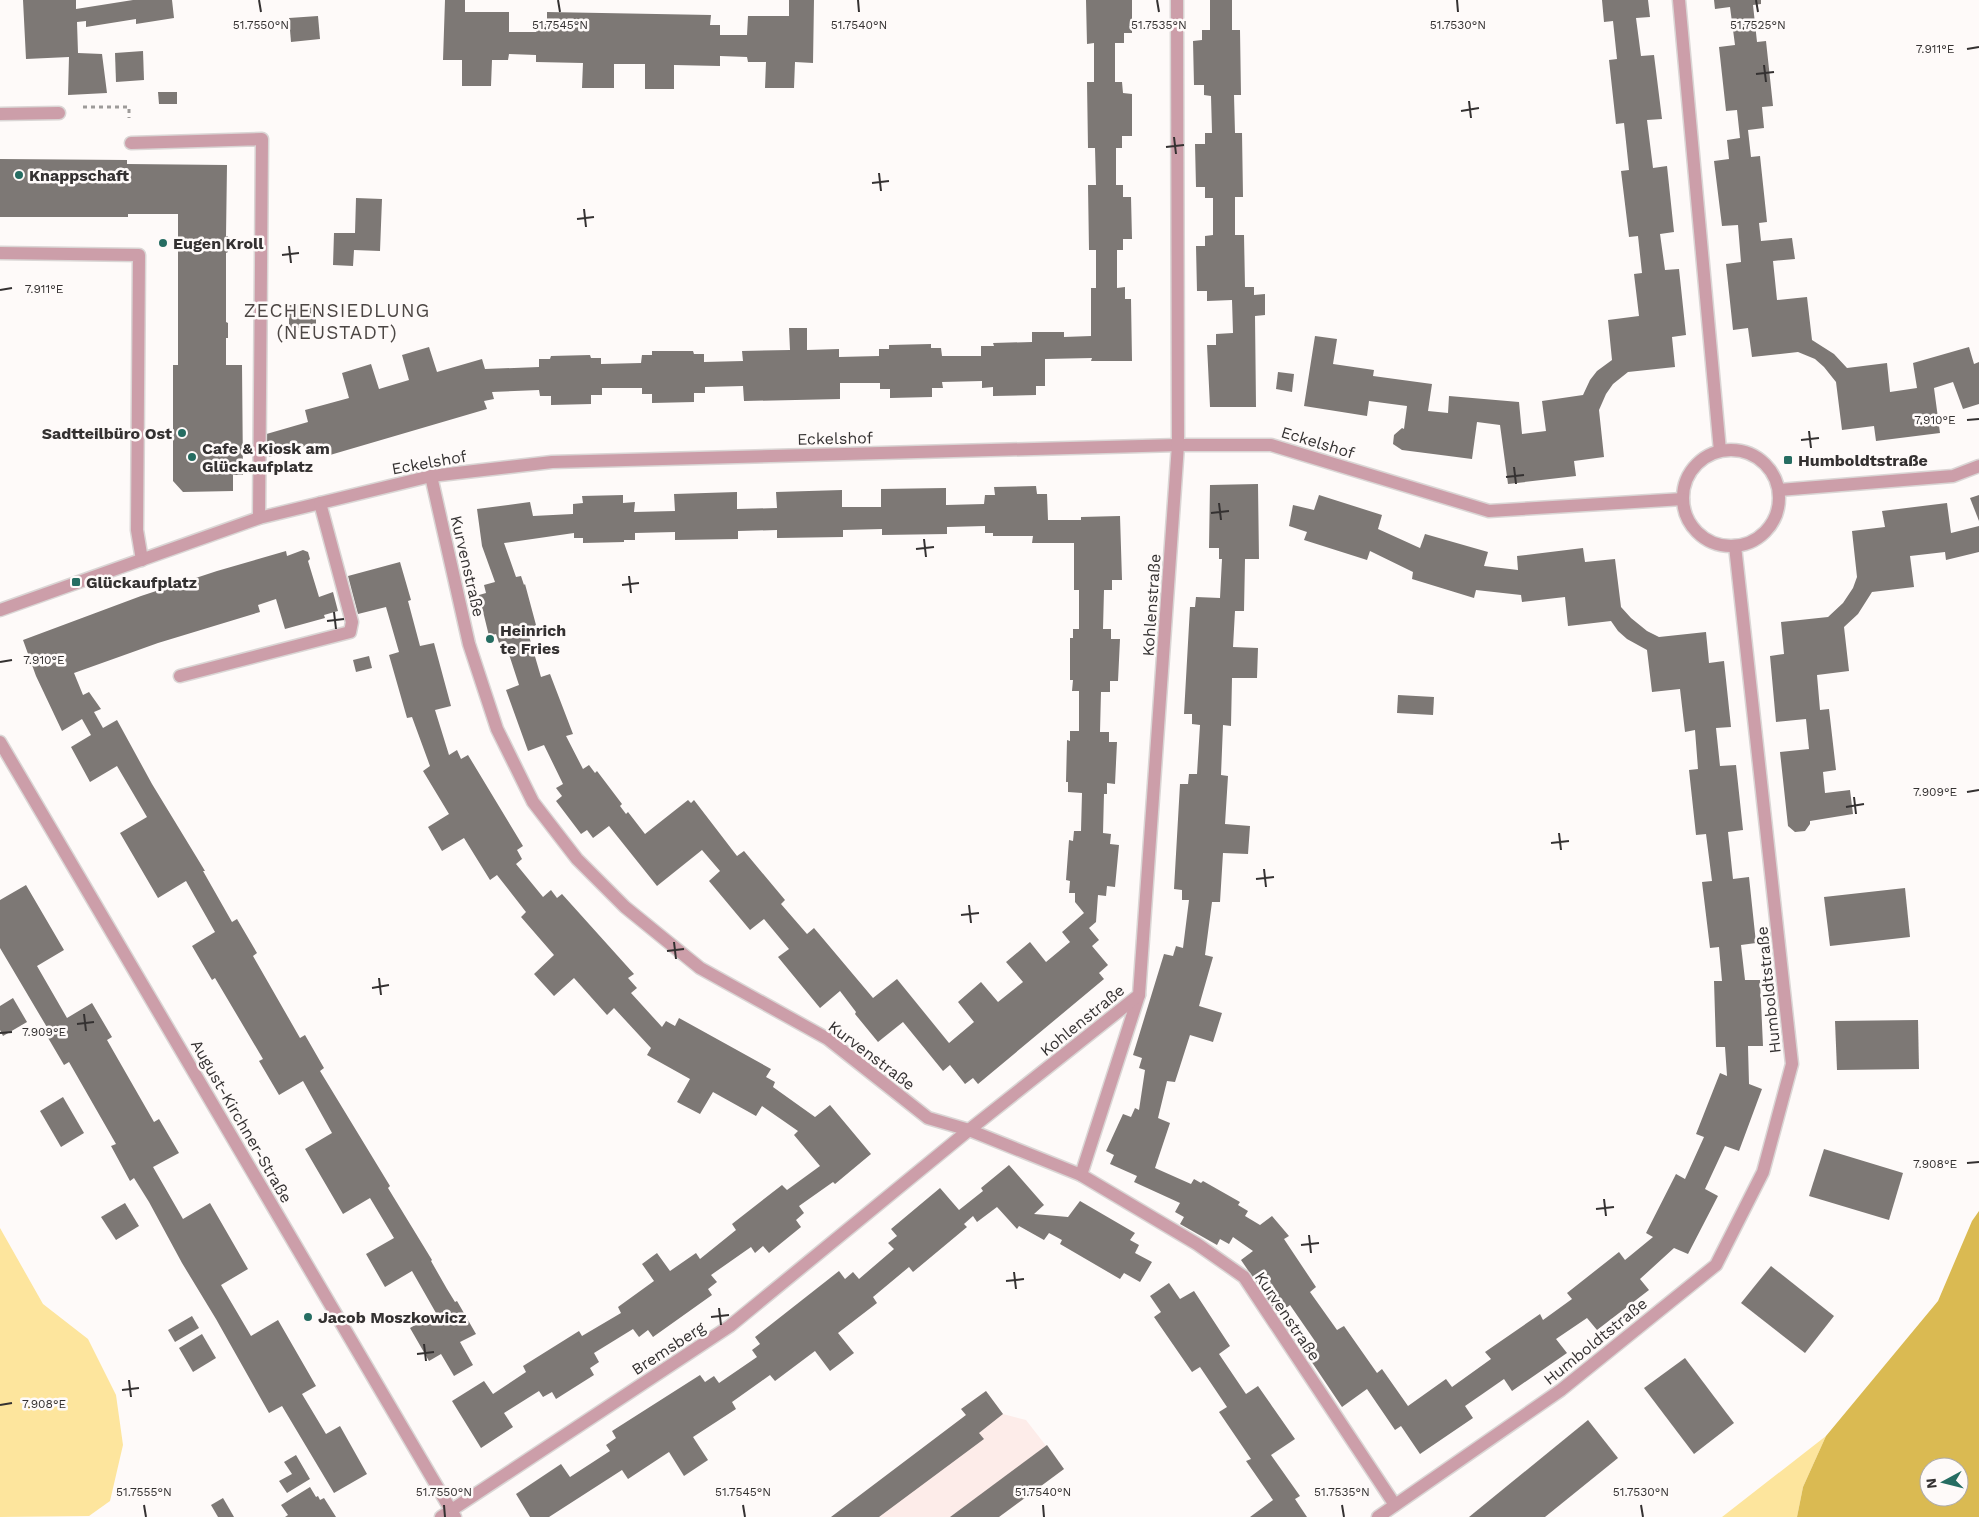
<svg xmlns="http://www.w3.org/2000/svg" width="1979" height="1517" viewBox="0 0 1979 1517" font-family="'Work Sans',sans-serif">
	<rect width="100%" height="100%" fill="#fefaf9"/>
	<polygon fill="#fdece9" points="986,1391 1003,1414 1026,1420 1064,1469 999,1517 833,1517 966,1415 961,1409"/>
	<g fill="#fde59d">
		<polygon points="0,1228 43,1304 88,1339 116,1395 123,1445 110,1501 89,1516 0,1517"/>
		<polygon points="1826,1436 1803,1487 1797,1517 1722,1517"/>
	</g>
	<path fill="#daba52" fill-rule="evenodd" d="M1979 1211V1517H1797L1803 1487 1826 1436 1938 1301 1972 1221ZM1929 1467H1959V1497H1929Z"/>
	<g fill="#7d7875" fill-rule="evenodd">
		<polygon points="23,0 76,0 76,9 133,0 172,0 174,18 136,24 136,19 86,27 86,21 77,22 78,53 102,54 107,93 68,95 69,57 26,59"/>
		<polygon points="445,0 465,0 465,12 509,12 509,32 536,32 537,22 547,22 547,12 711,15 710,25 720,25 720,35 747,35 748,16 789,16 789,0 814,0 813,63 795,62 794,88 765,88 766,62 748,62 747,57 720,56 720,66 674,65 674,89 645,89 645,64 614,64 614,88 582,88 583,63 536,62 536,55 509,54 508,60 492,60 491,86 462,86 462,60 443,60"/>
		<polygon points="1086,0 1132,0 1132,33 1124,33 1124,43 1115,43 1115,82 1122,82 1123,93 1132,94 1132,136 1122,136 1122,148 1116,148 1116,185 1123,185 1123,197 1131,197 1132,239 1123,239 1123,250 1117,250 1117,288 1125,287 1125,299 1131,299 1132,361 1091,361 1092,358 1045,359 1045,386 1036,386 1036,395 993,396 993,387 982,388 982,381 942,382 943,388 932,388 932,397 890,398 890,389 880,389 880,383 840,383 840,399 744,401 743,386 705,387 705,393 694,393 694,402 652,403 652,394 642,394 642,388 602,388 602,395 591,395 591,404 551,405 551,396 540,396 539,390 492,392 494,399 484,401 487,409 330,455 328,448 317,451 315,443 269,457 263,435 308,422 305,410 349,398 342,373 371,364 379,389 409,380 402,355 429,347 437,372 482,359 485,369 539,367 539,359 550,359 551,356 590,355 591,358 601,358 601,364 641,363 642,355 652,355 652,351 693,351 694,354 704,354 704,362 743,361 742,351 790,350 789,328 807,328 807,350 839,349 839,357 879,356 879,349 889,349 889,345 931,344 931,348 941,348 942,356 981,356 981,346 994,346 993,343 1032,342 1032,332 1064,332 1064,337 1091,336 1091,288 1096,288 1096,250 1089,250 1088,185 1096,185 1095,148 1088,148 1087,82 1094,82 1094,43 1087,44"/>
		<polygon points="1210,0 1232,0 1232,30 1240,30 1241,95 1234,95 1235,133 1242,133 1243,197 1235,197 1235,235 1244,235 1245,287 1254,287 1254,295 1265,294 1265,315 1255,316 1256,407 1210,407 1207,345 1216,345 1216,334 1233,333 1232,300 1207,301 1207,291 1197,291 1196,246 1205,246 1205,236 1213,235 1213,198 1205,198 1205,187 1196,187 1195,144 1205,144 1205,133 1212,133 1211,96 1204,95 1204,85 1194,85 1193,41 1202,40 1202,30 1210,30"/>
		<polygon points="1602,0 1648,0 1650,17 1636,18 1641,56 1654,55 1662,119 1647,120 1653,168 1667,166 1674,232 1660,234 1665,270 1679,269 1686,335 1672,337 1675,367 1628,372 1613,384 1606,394 1599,410 1604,457 1574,461 1576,476 1508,484 1500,425 1477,422 1472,459 1402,450 1393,444 1394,435 1402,428 1404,429 1407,406 1369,401 1367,416 1304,406 1315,336 1337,339 1333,364 1374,370 1373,376 1432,384 1428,411 1448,413 1449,396 1519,402 1522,434 1546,431 1542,401 1583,395 1590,380 1597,371 1612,360 1608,320 1639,316 1634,274 1642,273 1638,236 1629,237 1621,171 1629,170 1624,123 1616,124 1609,60 1617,59 1613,21 1604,22"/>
		<polygon points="1714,0 1761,0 1761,4 1753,5 1757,42 1766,41 1773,106 1762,107 1764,128 1748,130 1751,157 1760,156 1767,222 1759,223 1761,241 1792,238 1795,259 1773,261 1777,300 1807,297 1812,340 1834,354 1847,368 1887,363 1890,392 1917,388 1913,363 1969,347 1974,364 1979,362 1979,404 1963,409 1953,382 1934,388 1940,433 1876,441 1874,426 1842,430 1836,382 1824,367 1815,359 1798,352 1752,357 1748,328 1733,330 1726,264 1741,262 1738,225 1722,226 1714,161 1729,159 1727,140 1740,138 1737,110 1726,111 1719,47 1735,45 1730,7 1715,9"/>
		<polygon points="318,16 320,39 291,42 289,18"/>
		<polygon points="143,51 144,80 116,82 115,53"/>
		<polygon points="158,92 177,92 177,104 159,104"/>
		<polygon points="0,159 127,160 127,164 227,165 226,236 228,236 228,252 226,253 226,322 228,323 228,338 226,338 226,365 242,365 243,475 233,475 233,491 183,492 173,481 173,365 178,365 178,214 128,214 128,217 0,217"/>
		<polygon points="356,198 382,199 380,251 354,250 353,266 333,265 334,233 355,233"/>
		<rect x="289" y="305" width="27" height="23"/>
		<polygon points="1278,372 1294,374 1292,392 1276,389"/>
		<polygon points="1258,484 1259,559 1245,559 1244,611 1235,611 1233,647 1258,648 1257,678 1232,678 1231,726 1223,725 1221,775 1228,776 1225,824 1250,826 1248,854 1223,853 1220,902 1212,902 1205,955 1213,957 1199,1006 1222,1013 1213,1042 1190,1035 1175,1082 1167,1081 1158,1118 1170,1123 1155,1168 1191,1184 1194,1179 1201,1183 1203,1181 1240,1202 1238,1205 1248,1211 1245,1216 1260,1225 1272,1216 1289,1236 1284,1239 1316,1287 1310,1292 1337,1330 1344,1326 1377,1373 1382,1369 1408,1406 1446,1379 1452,1387 1491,1359 1485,1352 1540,1314 1543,1320 1572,1299 1567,1293 1619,1252 1625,1260 1653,1237 1646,1233 1676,1174 1685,1179 1704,1137 1696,1134 1720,1073 1727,1076 1725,1047 1716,1047 1714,981 1722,981 1719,947 1710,948 1702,882 1712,881 1706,834 1696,835 1689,770 1698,769 1695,730 1685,732 1680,689 1652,692 1647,650 1627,639 1618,631 1611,621 1568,626 1565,597 1522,602 1521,595 1476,590 1474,598 1412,579 1413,572 1370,551 1367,560 1304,540 1307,532 1289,526 1293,505 1314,510 1319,495 1382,515 1378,529 1420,548 1425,534 1488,552 1484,566 1518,570 1517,556 1583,548 1585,562 1615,559 1621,607 1631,618 1647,631 1659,637 1706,632 1709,663 1724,661 1731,727 1716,728 1720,766 1736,765 1743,830 1728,832 1733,879 1749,877 1756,943 1741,945 1745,980 1760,980 1763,1046 1748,1046 1749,1084 1762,1089 1739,1151 1725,1146 1705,1189 1718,1196 1688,1254 1674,1248 1640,1279 1649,1290 1597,1330 1587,1318 1556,1339 1567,1353 1512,1391 1504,1379 1481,1395 1465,1406 1473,1418 1420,1454 1401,1426 1395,1430 1367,1389 1342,1407 1305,1352 1317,1344 1290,1305 1278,1314 1241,1260 1253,1251 1233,1237 1229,1244 1220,1239 1217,1245 1180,1224 1184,1217 1175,1212 1180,1203 1134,1182 1137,1176 1110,1164 1114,1155 1106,1151 1123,1114 1131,1117 1135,1108 1139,1110 1145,1070 1139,1068 1142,1058 1133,1055 1164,954 1173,956 1176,946 1183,948 1189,900 1182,900 1182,890 1174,889 1180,784 1188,784 1189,774 1197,774 1200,725 1192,724 1192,714 1184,714 1190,607 1195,607 1196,597 1220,598 1222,559 1219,559 1219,548 1209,548 1210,485"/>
		<path d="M1036 486 1037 494H1047L1048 520H1081V517L1120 516 1122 580H1112V590H1104L1103 629H1111V639H1120L1118 681H1110V692H1101L1100 732H1109V742H1117L1115 784 1107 783V794H1104L1103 833 1111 834 1110 844 1119 845 1115 887 1107 886 1106 896 1098 895 1096 922 1089 928 1099 940 1092 946 1108 965 1099 973 1104 979 978 1084 973 1078 965 1084 950 1065 943 1071 903 1022 878 1042 855 1014 856 1012 840 991 820 1008 778 957 789 949 764 919 750 930 709 881 720 871 702 850 657 886 609 826 593 838 587 830 581 834 556 801 562 796 556 788 563 784 544 745 528 751 506 690 519 685 505 642 499 643 496 634 489 636 479 595 486 593 484 585 495 582 482 546 477 509 530 502 533 516 573 514V504L583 503 582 496 623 495V503L635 502 634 512 675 511 674 494 737 492V509L777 508 776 492 842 490V507H881V489L946 488V505L984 504 985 495H995L994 487ZM985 526V533H993V536H1033L1032 543H1074V590H1079V629H1073V638H1070V680H1073L1072 691H1079V731H1070V741L1067 740 1066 782H1068V792L1082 793 1081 831H1074L1073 841 1069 840 1066 880 1070 881 1069 893H1075V902L1084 913 1062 932 1070 942 1046 962 1030 942 1006 962 1023 982 998 1002 981 982 958 1002 974 1022 949 1043 897 979 873 998 814 928 807 934 781 904 785 900 744 851 737 856 694 800 691 803 688 800 645 834 628 812 626 814 620 806 622 804 597 771 595 773 589 765 583 769 566 736 573 734 550 674 541 677 529 636 536 634 534 626 536 625 525 584 524 585 521 576 516 577 504 543 574 533V538H583V543L624 542V540H635V533L675 532V540L738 539V531L777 530V538L843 537V530L882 529V535L947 534V527Z"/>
		<polygon points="1979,495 1979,521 1970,498"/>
		<polygon points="1947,503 1951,533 1979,526 1979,552 1946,560 1945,552 1910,556 1914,587 1872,592 1858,614 1844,627 1849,671 1817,675 1820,710 1829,709 1836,770 1823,772 1825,793 1850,790 1853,814 1810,821 1810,824 1805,831 1795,832 1788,826 1780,752 1809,749 1806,719 1776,722 1770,656 1784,654 1781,622 1828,617 1843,603 1853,588 1857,577 1852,531 1885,527 1882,511"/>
		<polygon points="303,550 308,552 310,559 308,561 319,597 333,592 338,611 324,615 325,618 285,629 276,599 258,605 260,612 158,643 74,673 83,695 89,692 101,709 94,712 103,728 117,720 152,784 205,871 203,871 232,922 237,919 257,953 253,956 300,1038 305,1035 324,1068 320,1071 390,1186 388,1188 432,1260 431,1261 447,1289 455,1302 457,1301 476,1334 460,1342 473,1365 454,1376 441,1354 429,1361 410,1328 436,1313 412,1271 385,1287 366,1254 394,1238 370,1198 343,1214 305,1149 332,1133 303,1081 279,1095 259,1061 263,1059 215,978 212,980 192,946 215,932 186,881 158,898 120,833 147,817 117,766 90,782 71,747 91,735 82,719 62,731 36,676 23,640 141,596 217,571 286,551 287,556"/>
		<polygon points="400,562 411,600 408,601 420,646 434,643 451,706 435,710 449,755 457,750 461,759 468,755 523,846 517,850 522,859 516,864 543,897 551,890 557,898 562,894 634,974 628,978 637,988 631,993 662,1027 666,1021 675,1026 679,1018 771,1069 766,1077 775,1082 773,1087 815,1117 830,1105 871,1154 835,1184 833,1182 799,1206 804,1213 796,1220 801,1227 769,1253 763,1246 755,1253 751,1247 711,1275 717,1282 708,1289 712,1295 653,1337 648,1330 639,1337 633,1329 594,1353 599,1362 590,1368 594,1375 556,1399 552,1392 543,1397 539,1391 504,1413 513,1427 481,1448 452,1401 484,1381 493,1394 526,1372 523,1366 579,1331 582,1336 621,1313 618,1307 654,1281 642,1264 657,1253 670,1271 696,1253 700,1259 736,1230 732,1224 782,1185 787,1190 820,1166 794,1135 798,1131 762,1106 756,1116 713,1092 700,1114 677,1102 690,1079 647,1055 651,1048 614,1008 607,1015 574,978 554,996 534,974 554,955 521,917 526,912 497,875 490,880 464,838 442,851 428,827 449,814 423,771 430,766 412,717 407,718 389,655 399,652 386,607 358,614 348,576"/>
		<polygon points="369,656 372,668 356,672 353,660"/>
		<polygon points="1398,695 1434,697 1433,715 1397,713"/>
		<polygon points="26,885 64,950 37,966 67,1018 92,1003 112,1037 107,1040 154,1122 159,1119 179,1153 153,1167 183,1219 210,1203 248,1269 221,1285 251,1336 278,1320 316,1386 302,1394 326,1434 340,1426 367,1474 334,1493 282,1406 269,1413 216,1319 182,1263 149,1202 134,1178 130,1181 111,1146 116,1144 69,1062 64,1065 44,1031 48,1029 0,948 0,900"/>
		<polygon points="1905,888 1910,937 1830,946 1824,897"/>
		<polygon points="13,998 27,1022 3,1036 0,1030 0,1006"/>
		<polygon points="1918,1020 1919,1069 1837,1070 1835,1021"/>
		<polygon points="63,1097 84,1133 61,1147 40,1111"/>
		<polygon points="1824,1149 1903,1173 1889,1220 1809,1196"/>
		<polygon points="1009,1165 1044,1205 1034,1214 1068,1217 1080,1201 1135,1233 1130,1240 1139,1245 1135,1253 1152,1262 1140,1282 1124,1273 1120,1279 1060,1244 1062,1240 1049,1233 1044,1240 1019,1226 1017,1229 997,1207 977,1222 973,1216 964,1224 967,1227 913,1272 909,1267 873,1297 877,1303 838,1333 854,1353 830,1371 815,1351 775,1381 770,1375 732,1402 736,1409 693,1437 708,1460 684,1476 669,1452 628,1479 622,1470 549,1517 530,1517 516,1494 561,1464 570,1477 610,1451 606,1445 616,1438 612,1431 700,1375 705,1382 714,1376 719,1383 757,1357 752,1350 760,1344 755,1337 839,1271 845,1279 853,1272 859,1279 894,1249 888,1243 897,1236 891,1229 940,1188 959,1210 983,1191 981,1188"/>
		<polygon points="125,1203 139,1226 116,1240 101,1217"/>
		<polygon points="1771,1266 1834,1316 1805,1353 1741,1303"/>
		<polygon points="1169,1283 1180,1299 1194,1291 1230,1346 1219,1354 1246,1394 1258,1386 1295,1439 1271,1455 1300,1496 1295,1499 1307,1517 1250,1517 1273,1500 1246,1461 1251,1459 1219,1412 1227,1407 1200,1367 1192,1372 1154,1317 1161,1312 1150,1296"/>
		<polygon points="192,1316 199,1328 175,1342 168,1330"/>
		<polygon points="202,1334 216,1358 193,1372 179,1348"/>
		<polygon points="1685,1358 1734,1423 1694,1454 1644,1388"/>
		<polygon points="986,1391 1003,1414 979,1433 984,1439 879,1517 831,1517 966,1415 961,1409"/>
		<polygon points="1588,1420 1618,1458 1545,1517 1469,1517"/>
		<polygon points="1047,1445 1064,1469 999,1517 950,1517"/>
		<polygon points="296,1455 310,1479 287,1493 279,1481 292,1474 284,1462"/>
		<polygon points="310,1487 316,1497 318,1496 320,1500 324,1498 336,1517 285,1517 288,1515 281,1505"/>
		<polygon points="223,1498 230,1510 234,1517 218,1517 211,1505"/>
	</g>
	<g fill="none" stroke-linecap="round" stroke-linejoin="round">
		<defs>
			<g id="minor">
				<polyline points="1679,0 1720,451"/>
				<polyline points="0,114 59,113"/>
				<polyline points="131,143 262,139 259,518"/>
				<polyline points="0,253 139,255 137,530 142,560"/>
				<circle cx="1731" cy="498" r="48"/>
				<polyline points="431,476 469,644 497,729 533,802 577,859 625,907 700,968 828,1039 928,1118 969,1130 1081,1175 1197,1244 1244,1277 1395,1505"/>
				<polyline points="1779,490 1953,476 1979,466"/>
				<polyline points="0,610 259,518 431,476 552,462 1178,445 1271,445 1489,511 1683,499"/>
				<polyline points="180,676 350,632 352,622 320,503"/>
				<polyline points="0,742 455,1517"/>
				<polyline points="1081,1175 1139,995"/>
				<polyline points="441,1517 730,1326 969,1130 1139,995 1178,445 1177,0"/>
				<polyline points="1378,1517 1561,1390 1716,1265 1763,1172 1792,1064 1735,546"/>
			</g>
		</defs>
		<use href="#minor" stroke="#dad6d5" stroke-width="15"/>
		<polyline stroke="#9e9b9a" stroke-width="3" stroke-dasharray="4 4" stroke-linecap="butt" points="83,107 129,107 129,118"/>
		<use href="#minor" stroke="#cc9ea9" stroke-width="12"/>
	</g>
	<path fill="none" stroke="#343131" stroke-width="2" d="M259 0 261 12M558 0 560 12M858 0 859 12M1157 0 1159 12M1457 0 1458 12M1756 0 1758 12M1967 49 1979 47M1764 65 1766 82M1756 74 1774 72M1469 101 1471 118M1461 111 1479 108M1174 137 1176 154M1166 147 1184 145M879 173 881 191M872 183 889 181M584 209 586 227M577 219 594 217M289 246 291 263M282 255 299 253M0 290 12 288M1967 420 1979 419M1809 431 1811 448M1801 440 1819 438M1514 467 1516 484M1506 477 1524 475M1219 503 1221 520M1211 513 1229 511M924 539 926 557M916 549 934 547M629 576 631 593M622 585 639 583M334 612 336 629M327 621 344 619M0 662 12 660M1967 792 1979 790M1854 797 1856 814M1846 807 1864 804M1559 833 1561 850M1551 843 1569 841M1264 869 1266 887M1256 879 1274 877M969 905 971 923M961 915 979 913M674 942 676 959M667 951 684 949M379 978 381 995M372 988 389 985M84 1014 86 1031M77 1024 94 1022M0 1033 12 1032M1967 1163 1979 1162M1604 1199 1606 1216M1596 1209 1614 1207M1309 1235 1311 1253M1301 1245 1319 1243M1014 1272 1016 1289M1006 1281 1024 1279M719 1308 721 1325M711 1317 729 1315M424 1344 426 1361M417 1354 434 1352M129 1380 131 1397M122 1390 139 1388M0 1405 12 1403M144 1505 146 1517M444 1505 445 1517M743 1505 745 1517M1043 1505 1044 1517M1342 1505 1344 1517M1641 1505 1643 1517"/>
	<g fill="#266d62" stroke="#fefaf9" stroke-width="2">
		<circle cx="19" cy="175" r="5"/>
		<circle cx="163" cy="243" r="5"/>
		<circle cx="182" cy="433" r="5"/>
		<circle cx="192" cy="457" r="5"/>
		<rect x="1783" y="455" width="10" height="10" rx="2.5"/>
		<rect x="71" y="577" width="10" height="10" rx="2.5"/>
		<circle cx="490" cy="639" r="5"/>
		<circle cx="308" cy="1317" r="5"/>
	</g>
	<g text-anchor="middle" stroke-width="5" stroke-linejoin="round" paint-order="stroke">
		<g font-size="16" font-weight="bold" fill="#343131" stroke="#fefaf9" text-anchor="start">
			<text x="29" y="181">Knappschaft</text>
			<text x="173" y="249">Eugen Kroll</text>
			<text x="172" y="439" text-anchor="end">Sadtteilbüro Ost</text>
			<text x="202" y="454">Cafe &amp; Kiosk am<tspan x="202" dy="18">Glückaufplatz</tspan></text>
			<text x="1798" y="466">Humboldtstraße</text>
			<text x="86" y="588">Glückaufplatz</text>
			<text x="500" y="636">Heinrich<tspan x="500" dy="18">te Fries</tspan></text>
			<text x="318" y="1323">Jacob Moszkowicz</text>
		</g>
		<g font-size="16" fill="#343131" stroke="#fefaf9">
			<text transform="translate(835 438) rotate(-1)" y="6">Eckelshof</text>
			<text transform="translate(1318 442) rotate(17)" y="6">Eckelshof</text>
			<text transform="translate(429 462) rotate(-10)" y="6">Eckelshof</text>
			<text transform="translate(468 566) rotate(77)" y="6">Kurvenstraße</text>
			<text transform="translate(1151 605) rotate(-86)" y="6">Kohlenstraße</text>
			<text transform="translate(1768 990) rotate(-96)" y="6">Humboldtstraße</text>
			<text transform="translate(1082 1020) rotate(-39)" y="6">Kohlenstraße</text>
			<text transform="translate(872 1055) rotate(37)" y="6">Kurvenstraße</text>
			<text transform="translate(242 1121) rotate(60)" y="6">August-Kirchner-Straße</text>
			<text transform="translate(1288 1316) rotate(56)" y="6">Kurvenstraße</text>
			<text transform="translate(1595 1341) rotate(-39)" y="6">Humboldtstraße</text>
			<text transform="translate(668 1348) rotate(-33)" y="6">Bremsberg</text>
		</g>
		<g font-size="19" letter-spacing="1" fill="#4c4644" stroke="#fefaf9">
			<text x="337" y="317">ZECHENSIEDLUNG<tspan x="337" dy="22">(NEUSTADT)</tspan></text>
		</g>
	</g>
	<g font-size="12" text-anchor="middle" fill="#343131" stroke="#fefaf9" stroke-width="5" stroke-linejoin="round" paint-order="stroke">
		<text x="261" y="29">51.7550°N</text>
		<text x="560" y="29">51.7545°N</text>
		<text x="859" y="29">51.7540°N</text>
		<text x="1159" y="29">51.7535°N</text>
		<text x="1458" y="29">51.7530°N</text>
		<text x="1758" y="29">51.7525°N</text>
		<text x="1935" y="53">7.911°E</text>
		<text x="44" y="293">7.911°E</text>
		<text x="1935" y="424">7.910°E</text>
		<text x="44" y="664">7.910°E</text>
		<text x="1935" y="796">7.909°E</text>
		<text x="44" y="1036">7.909°E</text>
		<text x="1935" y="1168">7.908°E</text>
		<text x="44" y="1408">7.908°E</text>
		<text x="144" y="1496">51.7555°N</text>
		<text x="444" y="1496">51.7550°N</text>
		<text x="743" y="1496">51.7545°N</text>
		<text x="1043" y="1496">51.7540°N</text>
		<text x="1342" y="1496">51.7535°N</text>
		<text x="1641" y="1496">51.7530°N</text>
	</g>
	<g transform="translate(1944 1482) rotate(263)"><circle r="24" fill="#fefaf9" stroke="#adaaa9"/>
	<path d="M0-4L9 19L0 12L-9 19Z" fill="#266d62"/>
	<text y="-8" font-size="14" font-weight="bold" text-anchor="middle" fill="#343131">N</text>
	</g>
</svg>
